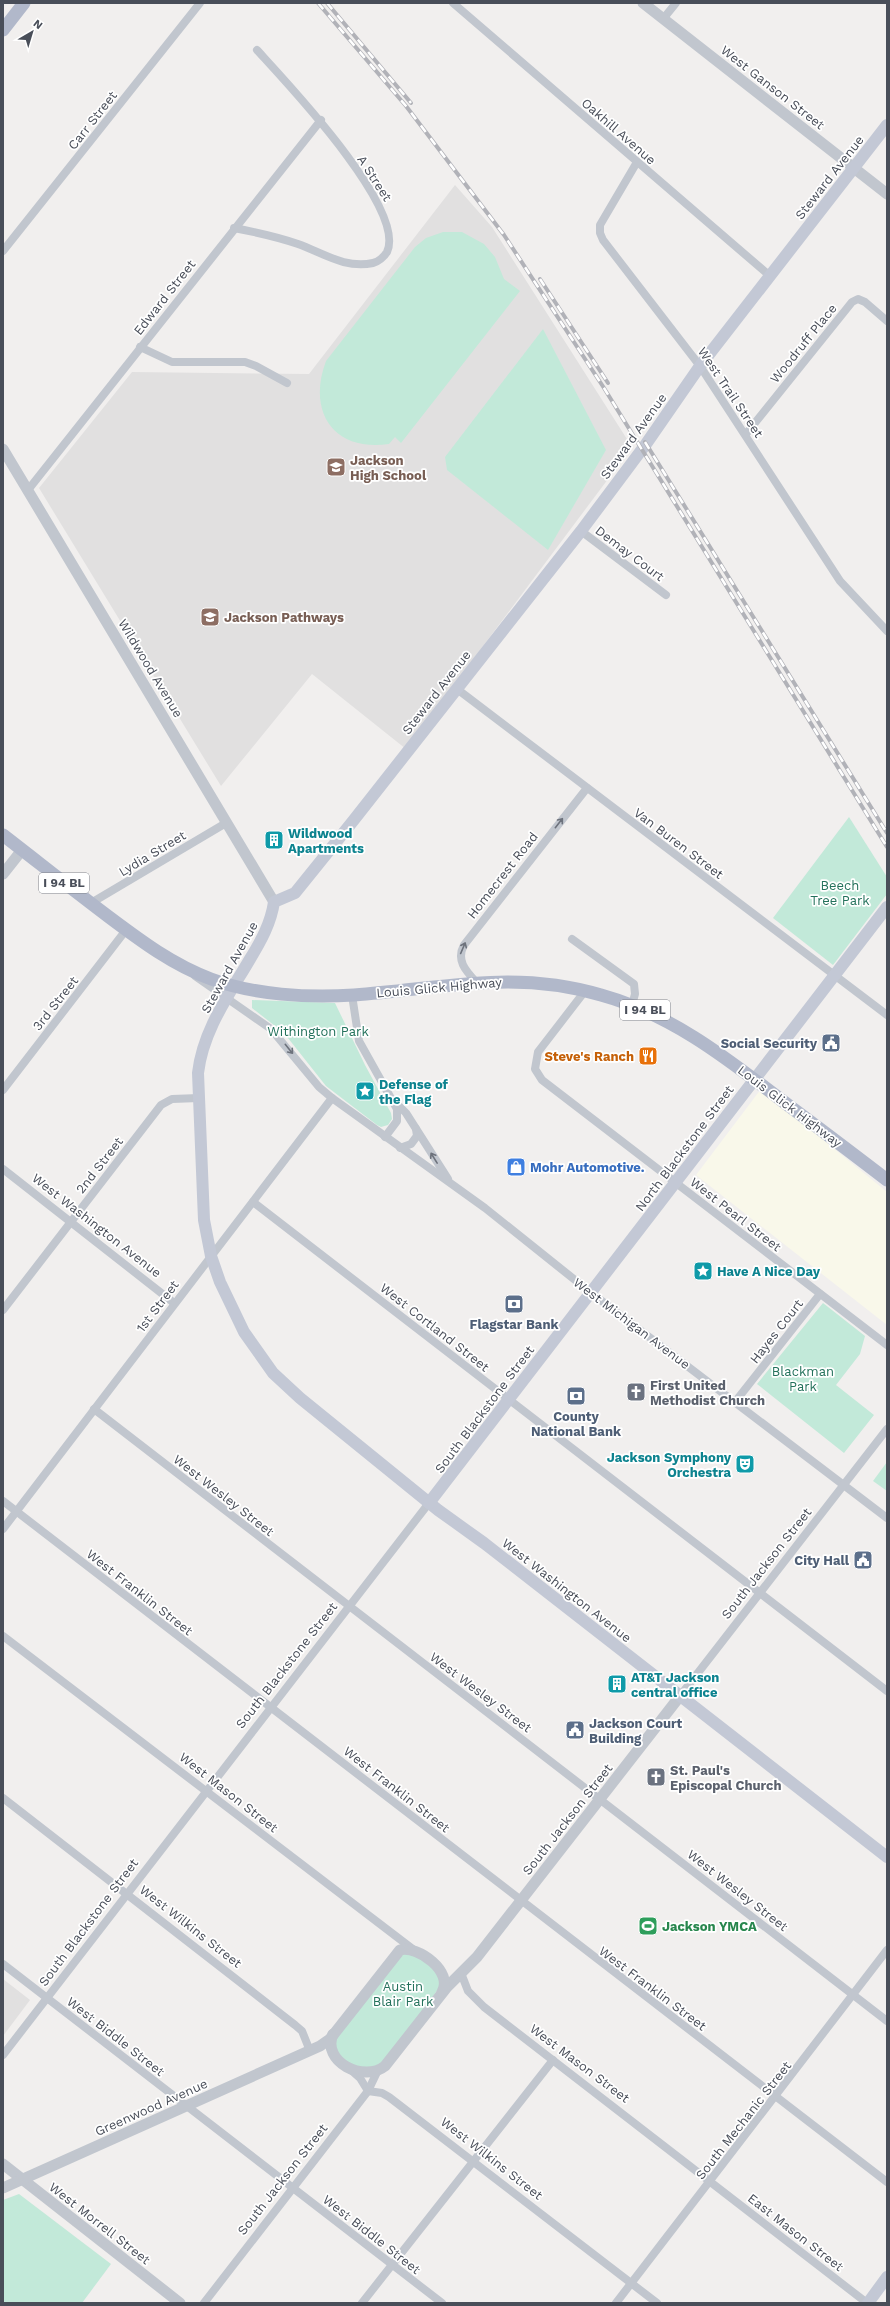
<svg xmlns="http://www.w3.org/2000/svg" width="890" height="2306" viewBox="0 0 890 2306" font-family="'Work Sans',sans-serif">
	<rect width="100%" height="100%" fill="#f1efee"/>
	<polygon fill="#f9f8ea" points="761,1089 887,1192 887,1325 696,1175"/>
	<g fill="#e1e0e0">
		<polygon points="455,185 492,227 632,447 406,749 312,674 221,786 39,488 132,372 309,374"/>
		<polygon points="3,1979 30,2000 3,2036"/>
	</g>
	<g fill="#c2e9d9">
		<path d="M443 232H462L484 244 495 257 504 279 520 291 401 443 395 437 389 444C333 452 307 411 326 361L415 247 426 238Z"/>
		<polygon points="543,329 606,450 548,550 447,470 445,457"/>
		<polygon points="849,817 887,877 887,894 833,965 773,918"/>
		<polygon points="252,1000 335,1003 365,1065 391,1113 392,1119 388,1125 381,1127 377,1125 326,1086 284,1033 252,1008"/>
		<polygon points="823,1303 865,1336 860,1354 836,1385 874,1415 844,1453 757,1384"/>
		<polygon points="887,1462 887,1491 873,1481"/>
		<polygon points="409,1948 445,1979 388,2062 371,2072 337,2059 331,2045 397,1952"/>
		<polygon points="19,2194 111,2264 82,2303 3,2303 3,2200"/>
	</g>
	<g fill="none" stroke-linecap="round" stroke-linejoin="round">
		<g stroke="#c1c6ce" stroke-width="8">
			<polyline points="453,3 770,276"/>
			<polyline points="663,19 676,3"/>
			<polyline points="637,162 600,225 600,233 603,240 700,366 840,581 887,631"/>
			<path d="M234 228C255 232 278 237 298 244 323 253 345 269 373 263 378 262 384 257 387 252 407 209 287 83 257 50"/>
			<polyline points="3,251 200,3"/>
			<polyline points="140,347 172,362 245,362 256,366 287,383"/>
			<polyline points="746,434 852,302 858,299 865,302 887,321"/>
			<polyline points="28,490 321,120"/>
			<polyline points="581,531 666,595"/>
			<polyline points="457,689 887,1015"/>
			<polyline points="91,903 226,823"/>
			<polyline points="572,939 634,984 635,994 632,1005"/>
			<polyline points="195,976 271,1029 319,1087 332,1098 485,1208 590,1292 887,1518"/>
			<path d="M476 982C465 970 456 960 464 945L587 788"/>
			<polyline points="585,991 538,1052 535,1069 542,1080 887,1345"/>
			<polyline points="352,995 359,1041 397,1109 397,1121 385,1137"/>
			<polyline points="3,1090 126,930"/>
			<polyline points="396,1103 406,1113 448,1179"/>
			<polyline points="400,1148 411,1144 417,1136 416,1129"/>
			<polyline points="3,1169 174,1303"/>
			<polyline points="253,1202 887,1691"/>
			<polyline points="3,1310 161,1105 172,1099 199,1098"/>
			<polyline points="735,1402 820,1294"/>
			<polyline points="94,1409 887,2021"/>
			<polyline points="3,1501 887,2182"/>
			<polyline points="3,1529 332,1098"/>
			<polyline points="3,1636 414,1950"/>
			<polyline points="680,1696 887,1429"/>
			<polyline points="3,1798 295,2025 302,2031 310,2051"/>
			<polyline points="3,1964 442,2303"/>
			<polyline points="461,1973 468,1991 484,2007 867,2303"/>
			<polyline points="3,2055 429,1503"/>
			<polyline points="351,2070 360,2078 368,2091"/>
			<polyline points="368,2091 382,2093 389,2097 657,2303"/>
			<polyline points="204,2303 368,2091 378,2070"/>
			<polyline points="362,2303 553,2060"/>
			<polyline points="616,2303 887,1950"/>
		</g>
		<g stroke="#c1c6ce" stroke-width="11">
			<polyline points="643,3 887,194"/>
			<polyline points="3,449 274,902"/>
			<polyline points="3,874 22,850"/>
			<path d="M333 2034C321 2062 364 2083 385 2066L447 1987 477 1957 680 1696"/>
			<polyline points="3,2164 180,2303"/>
			<path d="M3 2188 320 2046 330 2039 400 1950C418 1945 454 1972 442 1992"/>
		</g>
		<g stroke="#c3c8d5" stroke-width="12">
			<path d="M887 125 700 366 646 444 581 531 353 821 295 893 274 902C271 923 261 941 250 959 229 995 203 1030 198 1073L204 1220 211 1256 220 1282 244 1332 273 1373 300 1398 438 1510 484 1543 887 1857"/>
			<polyline points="429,1503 887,907"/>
			<polyline points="868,2303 887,2277"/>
		</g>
		<g stroke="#b1b8ca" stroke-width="13">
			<polyline points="3,30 24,3"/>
			<path d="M3 835C38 862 73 890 109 917 141 941 173 965 211 979 254 995 308 998 354 995 442 989 513 969 601 995 670 1014 724 1056 780 1099 816 1126 852 1153 887 1180"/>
		</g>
		<defs>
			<g id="rail">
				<polyline points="318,3 406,106 504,235 604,388 887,847"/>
				<polyline points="327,3 411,103"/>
				<polyline points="540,279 608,383"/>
				<polyline points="645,442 887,833"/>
			</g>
		</defs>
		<use href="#rail" stroke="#b1b2b8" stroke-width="4"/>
		<use href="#rail" stroke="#fff" stroke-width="2.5" stroke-dasharray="8" stroke-linecap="butt"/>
	</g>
	<defs><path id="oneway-shaft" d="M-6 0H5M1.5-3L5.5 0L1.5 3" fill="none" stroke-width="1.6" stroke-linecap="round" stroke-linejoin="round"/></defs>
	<g stroke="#6d727c">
		<use href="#oneway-shaft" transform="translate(559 823) rotate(-52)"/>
		<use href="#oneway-shaft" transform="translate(463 948) rotate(-67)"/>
		<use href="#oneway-shaft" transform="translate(289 1049) rotate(51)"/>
		<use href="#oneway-shaft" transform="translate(434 1158) rotate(-122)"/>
	</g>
	<defs>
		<symbol id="school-square" viewBox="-11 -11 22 22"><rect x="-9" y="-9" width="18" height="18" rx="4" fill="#8d6e63" stroke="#fff"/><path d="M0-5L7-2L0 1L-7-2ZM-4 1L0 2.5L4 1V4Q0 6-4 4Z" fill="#fff"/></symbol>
		<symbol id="building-square" viewBox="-11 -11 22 22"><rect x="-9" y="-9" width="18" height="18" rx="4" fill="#0f9aa8" stroke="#fff"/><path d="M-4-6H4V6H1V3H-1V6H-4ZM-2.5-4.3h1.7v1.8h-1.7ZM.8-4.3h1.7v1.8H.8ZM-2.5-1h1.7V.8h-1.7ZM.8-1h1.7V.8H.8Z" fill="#fff"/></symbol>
		<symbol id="civic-square" viewBox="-11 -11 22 22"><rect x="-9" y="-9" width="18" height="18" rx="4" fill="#5c6f8a" stroke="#fff"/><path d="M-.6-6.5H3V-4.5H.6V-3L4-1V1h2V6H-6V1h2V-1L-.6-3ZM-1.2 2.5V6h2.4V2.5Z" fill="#fff"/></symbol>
		<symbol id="restaurant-square" viewBox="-11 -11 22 22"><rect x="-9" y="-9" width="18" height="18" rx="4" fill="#e8710a" stroke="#fff"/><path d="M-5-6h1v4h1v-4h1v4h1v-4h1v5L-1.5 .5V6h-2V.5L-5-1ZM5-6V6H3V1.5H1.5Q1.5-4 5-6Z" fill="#fff"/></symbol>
		<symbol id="sight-square" viewBox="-11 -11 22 22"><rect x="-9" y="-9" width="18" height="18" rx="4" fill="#0f9aa8" stroke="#fff"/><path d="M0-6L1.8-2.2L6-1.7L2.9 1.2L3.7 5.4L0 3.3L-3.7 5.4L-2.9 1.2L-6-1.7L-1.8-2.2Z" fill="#fff"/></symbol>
		<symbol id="shop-square" viewBox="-11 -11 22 22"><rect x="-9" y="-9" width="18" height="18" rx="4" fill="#3f7fe0" stroke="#fff"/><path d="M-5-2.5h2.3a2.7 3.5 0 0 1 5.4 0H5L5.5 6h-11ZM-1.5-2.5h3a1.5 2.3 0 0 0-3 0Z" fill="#fff"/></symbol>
		<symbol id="bank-square" viewBox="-11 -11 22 22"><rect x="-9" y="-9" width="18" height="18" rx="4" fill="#5c6f8a" stroke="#fff"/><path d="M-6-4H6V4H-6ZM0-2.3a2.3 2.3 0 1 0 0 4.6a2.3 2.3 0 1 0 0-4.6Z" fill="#fff"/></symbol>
		<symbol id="church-square" viewBox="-11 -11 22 22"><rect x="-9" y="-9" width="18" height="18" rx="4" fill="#6b7280" stroke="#fff"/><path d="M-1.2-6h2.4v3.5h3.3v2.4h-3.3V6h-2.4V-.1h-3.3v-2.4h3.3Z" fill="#fff"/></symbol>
		<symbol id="theatre-square" viewBox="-11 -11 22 22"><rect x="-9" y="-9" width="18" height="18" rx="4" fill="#0f9aa8" stroke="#fff"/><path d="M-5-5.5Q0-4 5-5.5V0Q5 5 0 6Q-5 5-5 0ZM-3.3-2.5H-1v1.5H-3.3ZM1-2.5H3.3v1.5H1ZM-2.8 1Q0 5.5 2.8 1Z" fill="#fff"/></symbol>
		<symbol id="stadium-square" viewBox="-11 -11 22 22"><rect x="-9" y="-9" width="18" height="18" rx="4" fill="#2e9e5b" stroke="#fff"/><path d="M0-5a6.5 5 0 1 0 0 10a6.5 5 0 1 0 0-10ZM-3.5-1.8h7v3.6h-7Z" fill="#fff"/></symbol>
	</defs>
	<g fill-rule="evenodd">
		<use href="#school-square" x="325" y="456" width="22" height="22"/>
		<use href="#school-square" x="199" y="606" width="22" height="22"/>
		<use href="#building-square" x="263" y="829" width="22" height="22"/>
		<use href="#civic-square" x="820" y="1032" width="22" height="22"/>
		<use href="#restaurant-square" x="637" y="1045" width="22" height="22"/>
		<use href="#sight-square" x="354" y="1080" width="22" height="22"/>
		<use href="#shop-square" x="505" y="1156" width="22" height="22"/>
		<use href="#sight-square" x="692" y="1260" width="22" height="22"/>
		<use href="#bank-square" x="503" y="1293" width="22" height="22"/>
		<use href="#church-square" x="625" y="1381" width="22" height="22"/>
		<use href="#bank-square" x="565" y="1385" width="22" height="22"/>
		<use href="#theatre-square" x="734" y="1453" width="22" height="22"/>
		<use href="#civic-square" x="852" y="1549" width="22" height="22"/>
		<use href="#building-square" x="606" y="1673" width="22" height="22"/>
		<use href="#civic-square" x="564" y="1719" width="22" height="22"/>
		<use href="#church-square" x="645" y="1766" width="22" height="22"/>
		<use href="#stadium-square" x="637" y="1915" width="22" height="22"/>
	</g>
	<g text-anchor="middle" stroke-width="3.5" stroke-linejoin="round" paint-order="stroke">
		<g fill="#fff" stroke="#80838b" stroke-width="1">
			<rect x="39" y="873" width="50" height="20" rx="3"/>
			<rect x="620" y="1000" width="50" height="20" rx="3"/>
		</g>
		<g font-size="12" font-weight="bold" fill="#494e59">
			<text x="64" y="887">I 94 BL</text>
			<text x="645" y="1014">I 94 BL</text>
		</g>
		<g font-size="13" fill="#494e59" stroke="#fff">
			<text transform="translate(773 87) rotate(38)" y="5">West Ganson Street</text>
			<text transform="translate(92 120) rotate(-52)" y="5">Carr Street</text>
			<text transform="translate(619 131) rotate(41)" y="5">Oakhill Avenue</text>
			<text transform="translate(829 177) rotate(-52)" y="5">Steward Avenue</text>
			<text transform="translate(375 178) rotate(57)" y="5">A Street</text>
			<text transform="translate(164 297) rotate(-52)" y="5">Edward Street</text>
			<text transform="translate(803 343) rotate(-51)" y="5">Woodruff Place</text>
			<text transform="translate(731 392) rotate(56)" y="5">West Trail Street</text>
			<text transform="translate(633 436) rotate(-54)" y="5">Steward Avenue</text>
			<text transform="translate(630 553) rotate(37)" y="5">Demay Court</text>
			<text transform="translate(151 668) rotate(59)" y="5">Wildwood Avenue</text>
			<text transform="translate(436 692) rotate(-52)" y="5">Steward Avenue</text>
			<text transform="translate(679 843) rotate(37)" y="5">Van Buren Street</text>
			<text transform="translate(152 853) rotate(-31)" y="5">Lydia Street</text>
			<text transform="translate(502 875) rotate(-52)" y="5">Homecrest Road</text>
			<text transform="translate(229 967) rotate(-61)" y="5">Steward Avenue</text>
			<text transform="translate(439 987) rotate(-5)" y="5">Louis Glick Highway</text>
			<text transform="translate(55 1003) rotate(-52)" y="5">3rd Street</text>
			<text transform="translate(790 1106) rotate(37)" y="5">Louis Glick Highway</text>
			<text transform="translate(684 1148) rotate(-53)" y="5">North Blackstone Street</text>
			<text transform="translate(99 1165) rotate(-52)" y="5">2nd Street</text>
			<text transform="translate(736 1214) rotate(38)" y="5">West Pearl Street</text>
			<text transform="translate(97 1225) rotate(38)" y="5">West Washington Avenue</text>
			<text transform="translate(157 1306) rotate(-53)" y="5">1st Street</text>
			<text transform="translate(632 1323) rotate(37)" y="5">West Michigan Avenue</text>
			<text transform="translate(435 1327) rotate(38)" y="5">West Cortland Street</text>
			<text transform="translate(776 1331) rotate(-52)" y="5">Hayes Court</text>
			<text transform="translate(484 1409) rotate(-53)" y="5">South Blackstone Street</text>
			<text transform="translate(224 1495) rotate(38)" y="5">West Wesley Street</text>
			<text transform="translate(766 1563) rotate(-52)" y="5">South Jackson Street</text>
			<text transform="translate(567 1590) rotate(38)" y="5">West Washington Avenue</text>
			<text transform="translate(140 1592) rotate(38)" y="5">West Franklin Street</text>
			<text transform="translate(286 1665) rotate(-52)" y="5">South Blackstone Street</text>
			<text transform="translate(481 1692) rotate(37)" y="5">West Wesley Street</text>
			<text transform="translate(397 1789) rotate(38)" y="5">West Franklin Street</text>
			<text transform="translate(229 1792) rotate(38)" y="5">West Mason Street</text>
			<text transform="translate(567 1819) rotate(-52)" y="5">South Jackson Street</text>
			<text transform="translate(738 1890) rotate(38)" y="5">West Wesley Street</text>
			<text transform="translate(88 1922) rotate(-53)" y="5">South Blackstone Street</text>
			<text transform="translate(191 1926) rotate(38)" y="5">West Wilkins Street</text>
			<text transform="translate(653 1988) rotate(37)" y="5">West Franklin Street</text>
			<text transform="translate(116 2036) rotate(38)" y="5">West Biddle Street</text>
			<text transform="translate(580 2063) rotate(37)" y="5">West Mason Street</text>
			<text transform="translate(151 2107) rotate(-24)" y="5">Greenwood Avenue</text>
			<text transform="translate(743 2120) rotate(-52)" y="5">South Mechanic Street</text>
			<text transform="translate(492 2158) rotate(38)" y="5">West Wilkins Street</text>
			<text transform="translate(282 2179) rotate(-52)" y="5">South Jackson Street</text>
			<text transform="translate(100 2223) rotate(38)" y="5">West Morrell Street</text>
			<text transform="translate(796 2232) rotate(38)" y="5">East Mason Street</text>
			<text transform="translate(372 2234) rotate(38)" y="5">West Biddle Street</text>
		</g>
		<g font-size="13" font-weight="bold" fill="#785e54" stroke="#fff" text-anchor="start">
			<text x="350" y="465">Jackson<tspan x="350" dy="15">High School</tspan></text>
			<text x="224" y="622">Jackson Pathways</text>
		</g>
		<g font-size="13" font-weight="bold" fill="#0d838f" stroke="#fff" text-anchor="start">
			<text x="288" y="838">Wildwood<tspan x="288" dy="15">Apartments</tspan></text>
			<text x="379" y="1089">Defense of<tspan x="379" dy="15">the Flag</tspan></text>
			<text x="717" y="1276">Have A Nice Day</text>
			<text x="731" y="1462" text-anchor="end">Jackson Symphony<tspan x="731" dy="15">Orchestra</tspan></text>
			<text x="631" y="1682">AT&amp;T Jackson<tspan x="631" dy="15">central office</tspan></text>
		</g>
		<g font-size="13" fill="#23715b" stroke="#fff">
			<text x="840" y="890">Beech<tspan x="840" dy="15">Tree Park</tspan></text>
			<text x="318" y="1036">Withington Park</text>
			<text x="803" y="1376">Blackman<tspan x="803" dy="15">Park</tspan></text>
			<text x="403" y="1991">Austin<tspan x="403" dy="15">Blair Park</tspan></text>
		</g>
		<g font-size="13" font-weight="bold" fill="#4e5e75" stroke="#fff" text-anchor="end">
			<text x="817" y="1048">Social Security</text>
			<text x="514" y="1329" text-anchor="middle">Flagstar Bank</text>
			<text x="576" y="1421" text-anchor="middle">County<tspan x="576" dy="15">National Bank</tspan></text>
			<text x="849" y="1565">City Hall</text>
			<text x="589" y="1728" text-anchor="start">Jackson Court<tspan x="589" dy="15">Building</tspan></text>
		</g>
		<g font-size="13" font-weight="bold" fill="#c56008" stroke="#fff" text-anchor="end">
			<text x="634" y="1061">Steve's Ranch</text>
		</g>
		<g font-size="13" font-weight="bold" fill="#366cbe" stroke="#fff" text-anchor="start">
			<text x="530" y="1172">Mohr Automotive.</text>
		</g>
		<g font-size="13" font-weight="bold" fill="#5b616d" stroke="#fff" text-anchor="start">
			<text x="650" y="1390">First United<tspan x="650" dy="15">Methodist Church</tspan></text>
			<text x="670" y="1775">St. Paul's<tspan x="670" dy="15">Episcopal Church</tspan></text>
		</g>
		<g font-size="13" font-weight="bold" fill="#27864d" stroke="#fff" text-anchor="start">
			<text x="662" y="1931">Jackson YMCA</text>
		</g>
	</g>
	<rect width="890" height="2306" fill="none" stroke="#494e59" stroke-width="8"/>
	<g transform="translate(32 32) rotate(38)" stroke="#ffffff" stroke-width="3" paint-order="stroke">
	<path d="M0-3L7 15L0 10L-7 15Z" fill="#494e59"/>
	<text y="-6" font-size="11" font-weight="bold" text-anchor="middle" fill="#494e59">N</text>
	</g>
</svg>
